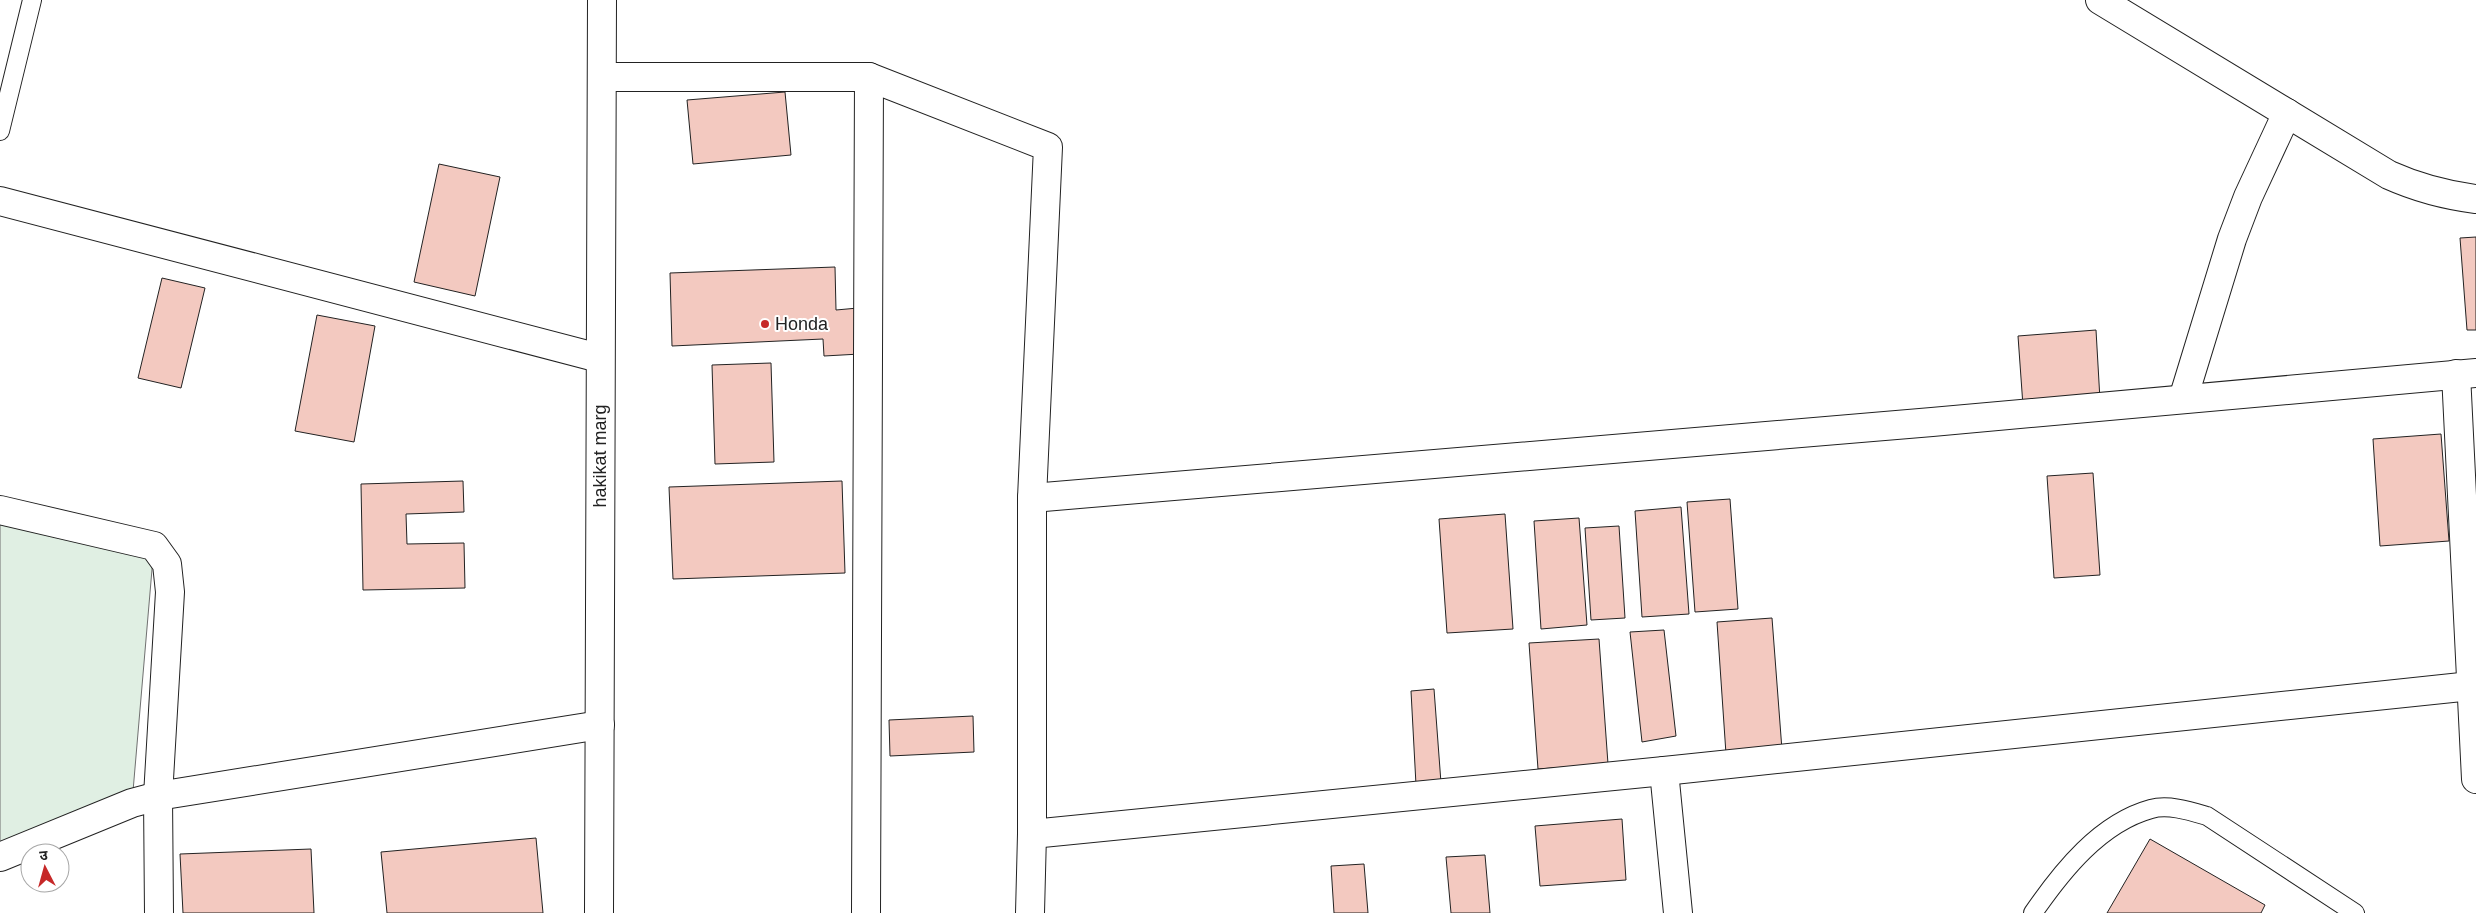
<svg xmlns="http://www.w3.org/2000/svg" width="2476" height="913" viewBox="0 0 2476 913" font-family="Helvetica,'Noto Sans Devanagari',sans-serif">
	<rect width="100%" height="100%" fill="#fff"/>
	<polygon fill="#e0efe3" stroke="#6f6f6f" points="0,510 154,546 132,803 0,857"/>
	<g fill="#f3c9c0" stroke="#222">
		<polygon points="785,92 791,155 693,164 687,100"/>
		<polygon points="439,164 500,177 475,296 414,282"/>
		<polygon points="2476,237 2476,330 2467,330 2460,238"/>
		<polygon points="835,267 836,310 858,308 860,354 824,356 823,339 672,346 670,273"/>
		<polygon points="162,278 205,288 181,388 138,378"/>
		<polygon points="317,315 375,326 354,442 295,431"/>
		<polygon points="2096,330 2100,400 2023,406 2018,336"/>
		<polygon points="771,363 774,462 715,464 712,365"/>
		<polygon points="2441,434 2449,541 2380,546 2373,439"/>
		<polygon points="2093,473 2100,575 2054,578 2047,476"/>
		<polygon points="463,481 464,512 406,514 407,544 464,543 465,588 363,590 361,484"/>
		<polygon points="842,481 845,573 673,579 669,487"/>
		<polygon points="1730,499 1738,609 1695,612 1687,502"/>
		<polygon points="1681,507 1689,614 1642,617 1635,511"/>
		<polygon points="1505,514 1513,629 1447,633 1439,519"/>
		<polygon points="1579,518 1587,625 1541,629 1534,521"/>
		<polygon points="1619,526 1625,618 1591,620 1585,528"/>
		<polygon points="1772,618 1782,750 1726,754 1717,622"/>
		<polygon points="1664,630 1676,736 1642,742 1630,632"/>
		<polygon points="1599,639 1608,764 1538,769 1529,643"/>
		<polygon points="1434,689 1441,783 1416,785 1411,691"/>
		<polygon points="973,716 974,752 890,756 889,720"/>
		<polygon points="1622,819 1626,880 1540,886 1535,826"/>
		<polygon points="536,838 543,913 387,913 381,852"/>
		<polygon points="2150,839 2265,905 2261,913 2107,913"/>
		<polygon points="311,849 314,913 183,913 180,854"/>
		<polygon points="1485,855 1490,913 1451,913 1446,857"/>
		<polygon points="1364,864 1368,913 1334,913 1331,866"/>
	</g>
	<g fill="none" stroke-linecap="round" stroke-linejoin="round">
		<defs>
			<g id="lane">
				<polyline points="0,131 32,0"/>
				<path d="M2033 913C2062 871 2100 823 2151 809 2168 804 2190 811 2207 816L2355 913"/>
			</g>
			<g id="street">
				<path d="M2100 0 2389 175C2418 188 2444 195 2476 199"/>
				<polyline points="602,77 869,77 1048,147 1032,498 1032,834 1030,913"/>
				<polyline points="0,201 599,358"/>
				<polyline points="2456,374 2476,779"/>
				<polyline points="2183,399 2232,239 2248,197 2287,113"/>
				<polyline points="1032,498 1932,422 2476,373"/>
				<polyline points="0,510 154,546 167,564 170,592 158,796 159,913"/>
				<polyline points="1664,771 1678,913"/>
				<polyline points="1032,834 1664,771 2471,686"/>
				<polyline points="0,857 132,803 158,796 600,725"/>
				<polyline points="866,913 869,77"/>
			</g>
			<polyline id="secondary" points="599,913 602,0"/>
		</defs>
		<use href="#lane" stroke="#222" stroke-width="20"/>
		<use href="#street" stroke="#222" stroke-width="30"/>
		<use href="#secondary" stroke="#222" stroke-width="30"/>
		<use href="#lane" stroke="#fff" stroke-width="18"/>
		<use href="#street" stroke="#fff" stroke-width="28"/>
		<use href="#secondary" stroke="#fff" stroke-width="28"/>
	</g>
	<circle fill="#c62828" stroke="#fff" stroke-width="2" cx="765" cy="324" r="5"/>
	<g text-anchor="middle" stroke-width="4" stroke-linejoin="round" paint-order="stroke">
		<g font-size="18" fill="#222" stroke="#fff" text-anchor="start">
			<text x="775" y="330">Honda</text>
		</g>
		<g font-size="18" fill="#222" stroke="#fff">
			<text transform="translate(600 456) rotate(-90)" y="6">hakikat marg</text>
		</g>
	</g>
	<g transform="translate(45 868) rotate(354)"><circle r="24" fill="#ffffff" stroke="#a7a7a7"/>
	<path d="M0-4L9 19L0 12L-9 19Z" fill="#c62828"/>
	<text y="-8" font-size="14" font-weight="bold" text-anchor="middle" fill="#222222">उ</text>
	</g>
</svg>
